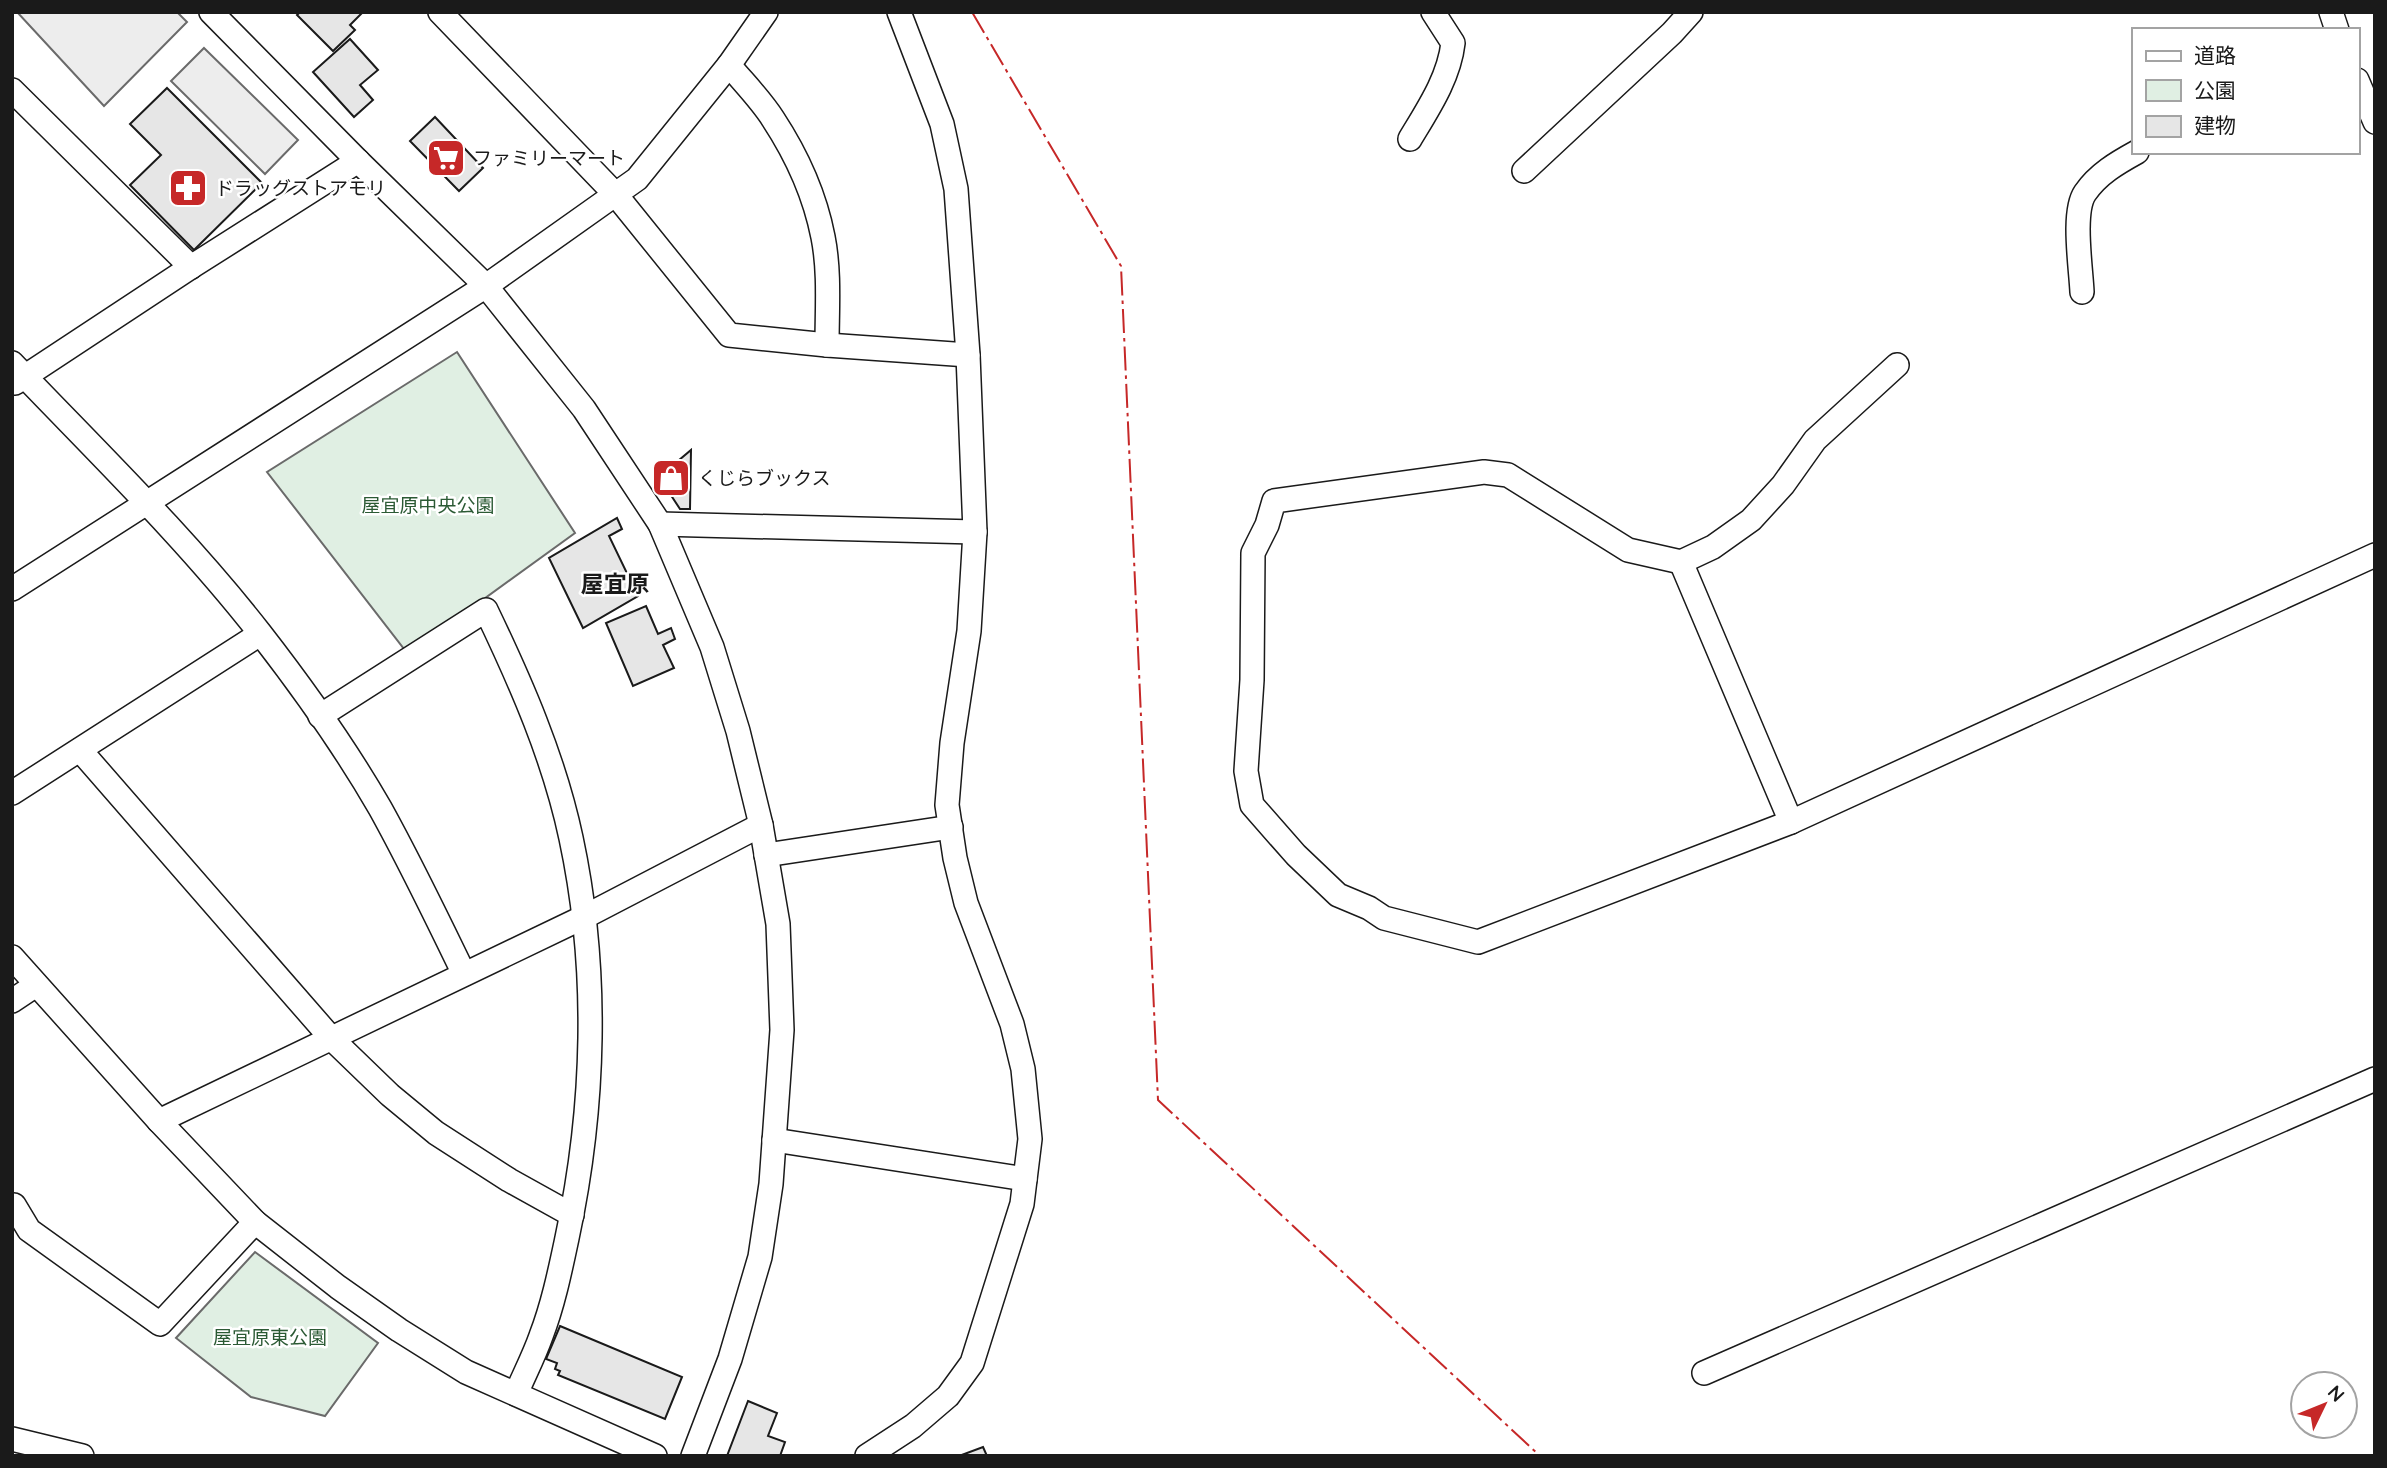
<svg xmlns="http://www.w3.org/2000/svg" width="2387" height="1468" viewBox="0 0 2387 1468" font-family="Quicksand,'Noto Sans JP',sans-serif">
	<rect width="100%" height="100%" fill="#fff"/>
	<g fill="#e0efe3" stroke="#6a6a6a" stroke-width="2">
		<polygon points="457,352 575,533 408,654 267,472"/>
		<polygon points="255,1252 378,1343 325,1416 251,1397 176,1338"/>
	</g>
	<g fill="#ededed" stroke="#6a6a6a" stroke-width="2">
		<polygon points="17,12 177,12 187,22 104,106"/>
		<polygon points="204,48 298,140 265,174 171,81"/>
	</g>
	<g fill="#e6e6e6" stroke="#1a1a1a" stroke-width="2">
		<polygon points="300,12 363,12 350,25 355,30 333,51 297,15"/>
		<polygon points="350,39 378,70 360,85 373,100 354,117 313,72"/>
		<polygon points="167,88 262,183 194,250 130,185 161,155 130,124"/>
		<polygon points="435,117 483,168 459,191 410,141"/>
		<polygon points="691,450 690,509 680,509 659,477"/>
		<polygon points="617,518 622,529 609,536 638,596 583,628 549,558"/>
		<polygon points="646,606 658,634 671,628 675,639 663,645 674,668 633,686 606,623"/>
		<polygon points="560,1326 682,1377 665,1419 558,1375 560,1371 555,1369 557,1363 546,1359"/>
		<polygon points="748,1401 777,1413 768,1436 785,1442 780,1456 727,1456"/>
		<polygon points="983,1447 987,1456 959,1456"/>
	</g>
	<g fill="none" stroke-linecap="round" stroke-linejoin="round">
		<defs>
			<g id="minor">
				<polyline points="211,12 358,161 486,286 584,409 660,524 712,647 738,731 761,825 778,924 782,1030 771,1184 760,1257 730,1359 693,1456"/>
				<polyline points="440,12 616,195 729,335 827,345 968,355"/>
				<polyline points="2331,12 2337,30"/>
				<path d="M729 65C744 83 761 100 773 119 796 154 815 196 823 237 830 272 827 310 827 345"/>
				<polyline points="2357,80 2375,122"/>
				<polyline points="12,90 191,267"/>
				<path d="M1410 139C1428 109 1449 78 1453 43L1433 12"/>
				<polyline points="1524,171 1672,33 1691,12"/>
				<path d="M2082 292C2081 268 2072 212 2085 193 2098 174 2117 163 2137 152"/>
				<path d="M12 363C96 451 185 537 260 633 302 687 346 749 380 808 410 862 437 918 464 974"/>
				<polyline points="1897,365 1815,440 1783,485 1751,520 1713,547 1681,562 1628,550 1508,475 1484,472 1274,501 1267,525 1253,553 1252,680 1246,771 1252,805 1296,855 1338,895 1369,908 1384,918 1478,942 1791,822 2375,555"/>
				<polyline points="15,383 191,267 358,161"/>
				<polyline points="660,524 975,532"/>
				<polyline points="1681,562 1791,822"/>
				<polyline points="12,589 486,286 637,179 729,65 766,12"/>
				<path d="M320 716 486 610C521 683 554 758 571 838 599 969 595 1107 567 1238 560 1271 553 1305 541 1336 534 1356 524 1375 516 1394"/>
				<polyline points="80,750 331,1038 390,1095 436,1133 509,1180 572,1215"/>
				<polyline points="12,793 260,634"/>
				<polyline points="766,855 951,827"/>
				<polyline points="12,957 159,1121 255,1222 338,1287 399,1330 466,1372 655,1456"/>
				<polyline points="12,1001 36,985"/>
				<polyline points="159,1121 586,916 761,825"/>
				<polyline points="774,1140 1025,1179"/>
				<polyline points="12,1206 14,1205 29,1230 160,1324 255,1222"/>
				<polyline points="1704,1373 2375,1079"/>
				<polyline points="12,1439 82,1456"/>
				<polyline points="867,1456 913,1426 948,1396 972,1363 1022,1204 1030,1139 1023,1069 1012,1024 966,903 955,858 947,805 952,743 969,631 975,532 968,355 956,189 942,124 899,12"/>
			</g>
		</defs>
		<use href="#minor" stroke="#1a1a1a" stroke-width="26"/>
		<use href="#minor" stroke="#fff" stroke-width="23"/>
		<polyline stroke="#c62828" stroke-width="2" stroke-dasharray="24 5 3.5 5" stroke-linecap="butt" points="972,12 1121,266 1158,1100 1540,1456"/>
	</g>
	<defs>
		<symbol id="supermarket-square" viewBox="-11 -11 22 22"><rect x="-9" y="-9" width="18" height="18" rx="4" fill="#c62828" stroke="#fff"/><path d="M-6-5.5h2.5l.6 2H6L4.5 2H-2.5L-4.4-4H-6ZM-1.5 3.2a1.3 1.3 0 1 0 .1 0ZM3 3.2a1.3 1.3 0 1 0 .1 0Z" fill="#fff"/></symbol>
		<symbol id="pharmacy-square" viewBox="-11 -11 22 22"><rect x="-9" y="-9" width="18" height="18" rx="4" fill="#c62828" stroke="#fff"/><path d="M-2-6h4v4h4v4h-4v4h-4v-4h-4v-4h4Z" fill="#fff"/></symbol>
		<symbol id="shop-square" viewBox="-11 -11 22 22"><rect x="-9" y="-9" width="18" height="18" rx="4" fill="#c62828" stroke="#fff"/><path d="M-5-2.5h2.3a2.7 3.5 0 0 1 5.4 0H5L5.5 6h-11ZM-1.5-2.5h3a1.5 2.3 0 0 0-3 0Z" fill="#fff"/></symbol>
	</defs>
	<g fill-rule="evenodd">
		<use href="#supermarket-square" x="424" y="136" width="44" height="44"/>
		<use href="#pharmacy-square" x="166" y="166" width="44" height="44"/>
		<use href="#shop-square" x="649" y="456" width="44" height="44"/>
	</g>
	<g text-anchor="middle" stroke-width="5" stroke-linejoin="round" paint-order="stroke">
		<g font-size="19" fill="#1a1a1a" stroke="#fff" text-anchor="start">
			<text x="473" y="165">ファミリーマート</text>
			<text x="215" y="195">ドラッグストアモリ</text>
			<text x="698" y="485">くじらブックス</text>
		</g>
		<g font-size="19" fill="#2b5a34" stroke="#fff">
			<text x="428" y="512">屋宜原中央公園</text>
			<text x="270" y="1344">屋宜原東公園</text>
		</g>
		<g font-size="23" font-weight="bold" fill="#1a1a1a" stroke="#fff">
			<text x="615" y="592">屋宜原</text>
		</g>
	</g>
	<rect width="2387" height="1468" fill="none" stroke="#1a1a1a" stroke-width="28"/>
	<rect x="2132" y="28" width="228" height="126" fill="#ffffff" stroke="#a3a3a3" stroke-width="2"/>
	<rect x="2146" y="51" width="35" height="10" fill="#ffffff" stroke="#a3a3a3" stroke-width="2"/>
	<text x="2194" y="63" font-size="21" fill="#1a1a1a">道路</text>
	<rect x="2146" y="80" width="35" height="21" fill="#e0efe3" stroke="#a3a3a3" stroke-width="2"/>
	<text x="2194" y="98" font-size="21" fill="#1a1a1a">公園</text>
	<rect x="2146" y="116" width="35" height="21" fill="#e6e6e6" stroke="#a3a3a3" stroke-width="2"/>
	<text x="2194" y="133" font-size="21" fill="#1a1a1a">建物</text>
	<g transform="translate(2324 1405) rotate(47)"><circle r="33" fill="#ffffff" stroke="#a3a3a3" stroke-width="2"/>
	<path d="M0-5L12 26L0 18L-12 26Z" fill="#c62828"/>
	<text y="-10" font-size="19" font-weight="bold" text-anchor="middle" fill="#1a1a1a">N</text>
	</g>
</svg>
